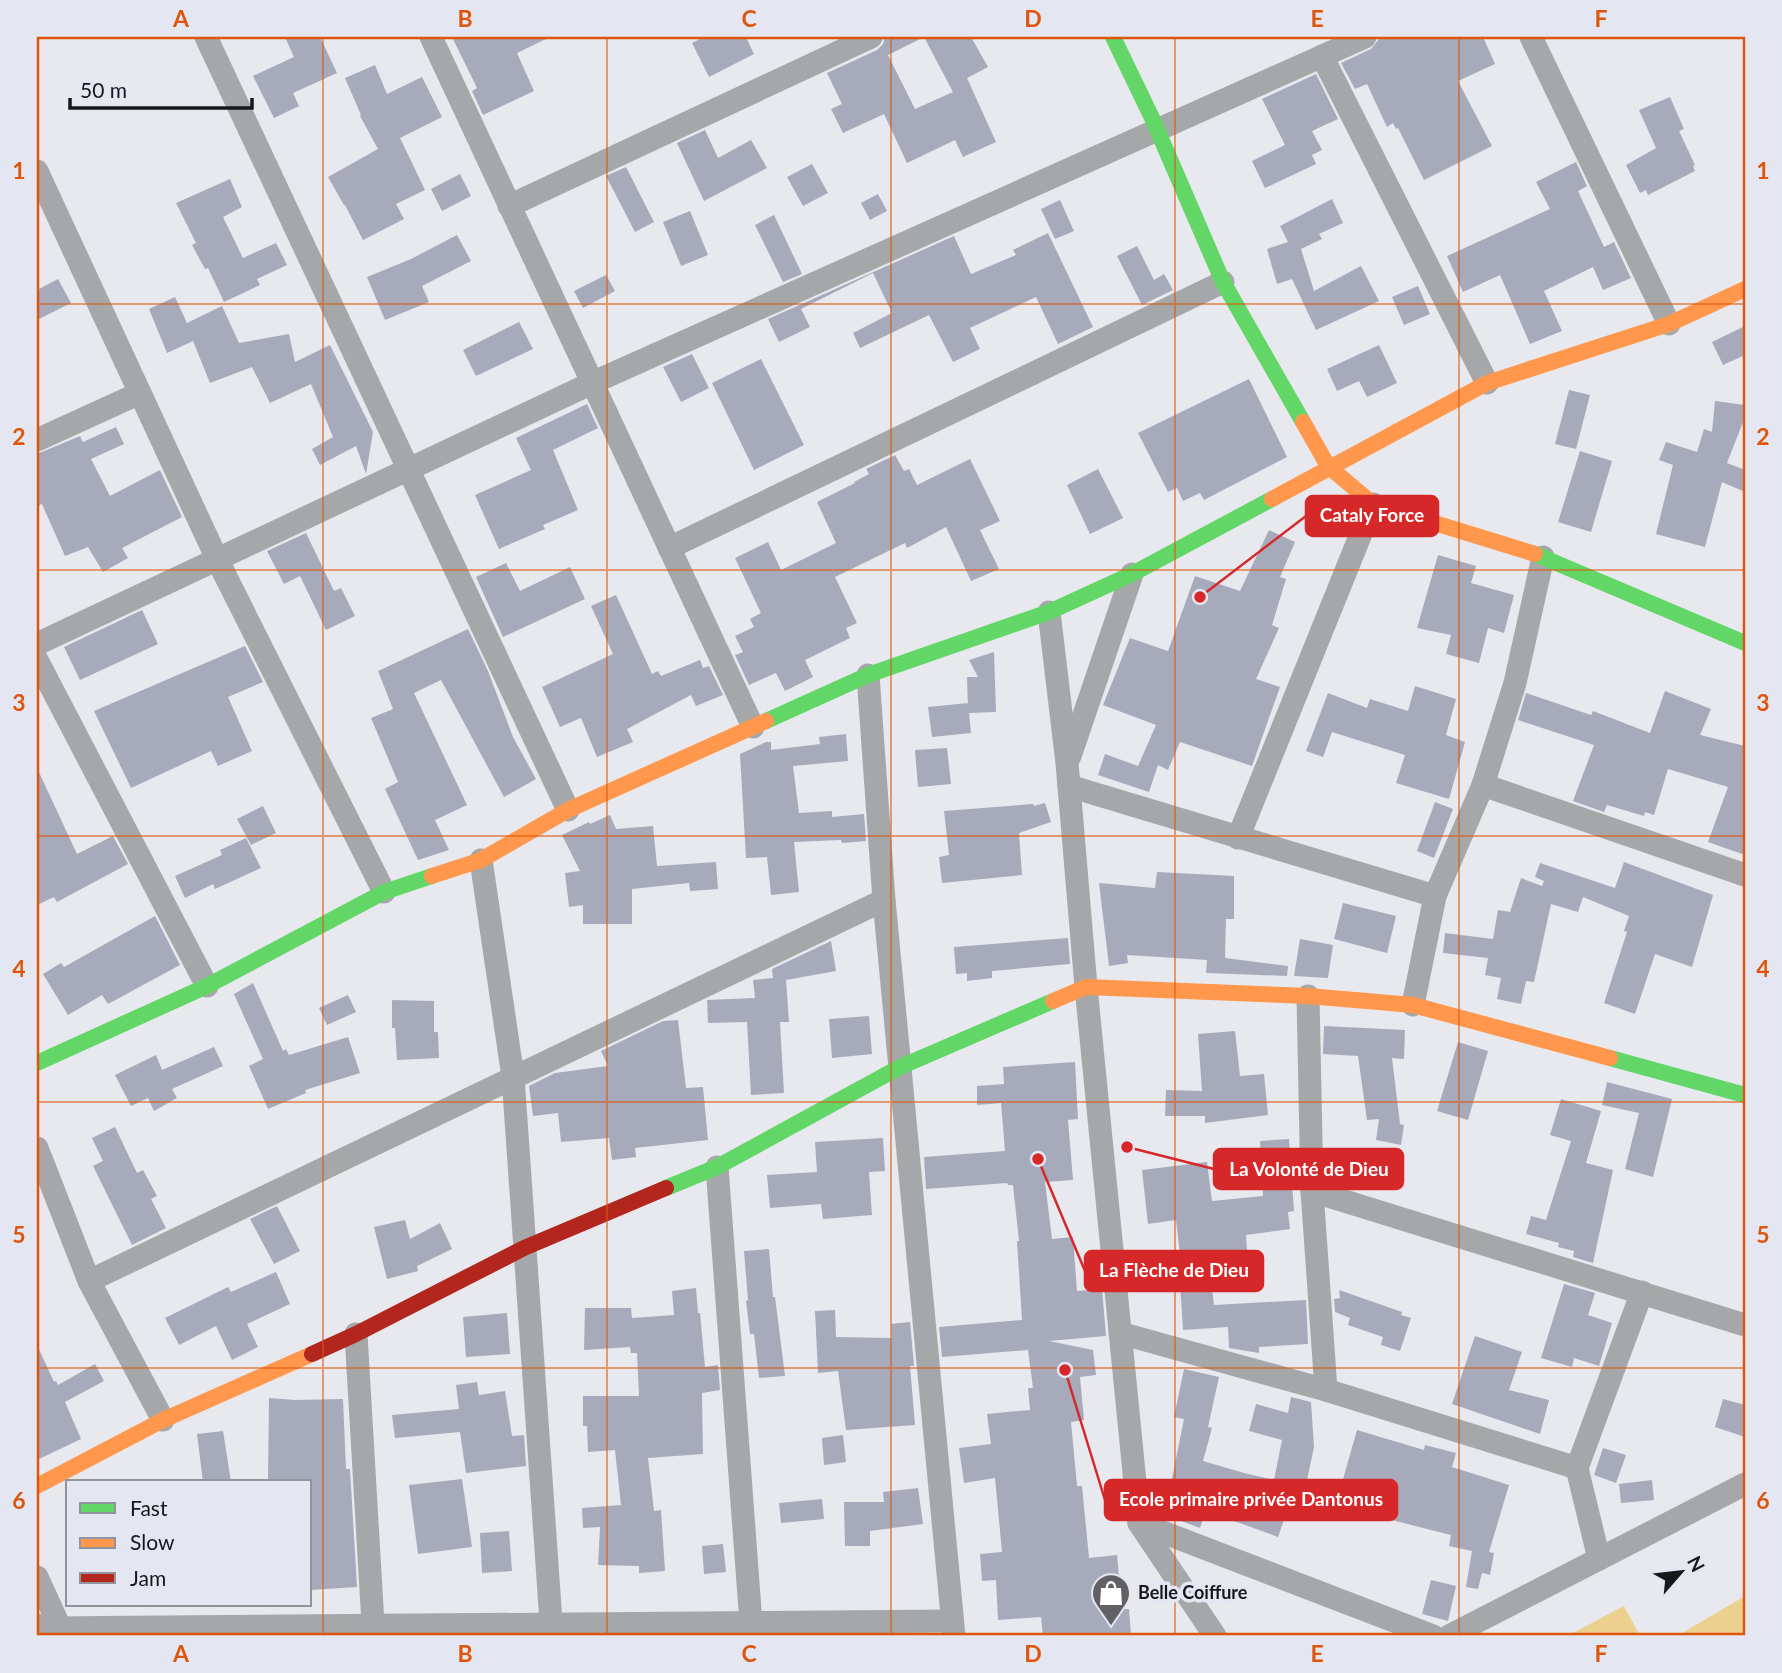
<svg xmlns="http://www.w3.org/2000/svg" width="1782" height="1673" viewBox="0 0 1782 1673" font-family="Lato,sans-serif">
	<rect width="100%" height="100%" fill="#e8e9ee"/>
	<g fill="#ecd090">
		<polygon points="1745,1596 1745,1636 1677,1636"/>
		<polygon points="1624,1606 1640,1636 1567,1636"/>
	</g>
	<g fill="#a7aabb" fill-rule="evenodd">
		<polygon points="285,37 320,37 337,73 293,93 299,106 274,118 253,76 294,57"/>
		<polygon points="452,37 550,37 517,53 534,91 483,115 472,91 477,88"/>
		<polygon points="704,37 746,37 754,54 709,77 692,43"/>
		<path d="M885 37H971L988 67 967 78 996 142 963 157 955 140 907 163 884 114 843 133 831 109 842 104 827 73 877 50 883 44ZM924 37 953 92 915 109 888 55Z"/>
		<polygon points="1383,37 1483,37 1495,64 1458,81 1492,146 1424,180 1398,128 1396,129 1393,123 1387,127 1367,84 1355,89 1341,63 1371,49 1379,39"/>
		<polygon points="375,65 387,94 422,77 442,117 400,138 425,190 396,204 404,219 363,240 345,205 344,205 328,177 378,149 360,116 361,115 345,78"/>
		<polygon points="1316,74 1338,119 1312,131 1322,150 1312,155 1316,164 1265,188 1252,161 1285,145 1262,99"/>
		<polygon points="1670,97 1684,129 1679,131 1695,165 1693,166 1695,171 1648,195 1646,190 1640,193 1626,165 1656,148 1639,110"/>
		<polygon points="705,130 718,158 751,140 767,168 704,201 677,143"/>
		<polygon points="1576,162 1587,186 1578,191 1604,247 1614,242 1631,278 1603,290 1593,267 1544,291 1562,331 1530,344 1500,275 1463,292 1447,256 1550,209 1536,182"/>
		<polygon points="812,164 828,193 803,206 787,177"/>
		<polygon points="626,167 654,222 635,232 606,176"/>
		<polygon points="460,174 471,196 442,211 431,189"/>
		<polygon points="230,179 242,207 223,217 243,258 276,243 287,265 257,279 260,285 224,302 208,268 205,269 192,245 196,243 176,203"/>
		<polygon points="878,194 887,211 870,220 861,203"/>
		<polygon points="1332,199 1343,223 1319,234 1322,239 1301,249 1314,291 1361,266 1379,301 1316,330 1292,279 1277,284 1267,249 1288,242 1280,226"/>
		<polygon points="1060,200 1074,231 1055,239 1041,209"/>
		<polygon points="690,211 708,255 681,266 663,222"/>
		<polygon points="774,215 802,274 783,282 755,225"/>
		<polygon points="1048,233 1093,327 1058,344 1036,297 970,328 980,349 953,362 929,315 860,348 853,333 892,313 873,273 801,309 810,327 779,342 768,319 954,236 971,274 1016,255 1013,250"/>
		<polygon points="457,235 471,261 422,286 429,302 385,320 367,277 411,259"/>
		<polygon points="1137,246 1154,280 1164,274 1173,290 1142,305 1117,256"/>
		<polygon points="606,275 615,291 583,308 574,291"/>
		<polygon points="58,279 71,303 37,320 37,290"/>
		<polygon points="1418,286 1430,314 1404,325 1392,297"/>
		<polygon points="175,297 187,323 222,306 239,343 289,334 295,362 330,345 373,432 366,474 356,446 320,465 312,449 333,437 311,384 270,403 252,367 210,383 193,341 167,353 149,309"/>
		<polygon points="519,322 533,349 476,376 463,350"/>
		<polygon points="1745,326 1745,355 1723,365 1712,342"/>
		<polygon points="1379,345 1397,383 1367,397 1359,381 1337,391 1327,369"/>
		<polygon points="692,354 709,388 681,402 663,367"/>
		<polygon points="761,359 804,445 754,470 712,383"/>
		<polygon points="1249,379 1287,457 1204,500 1200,493 1183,501 1177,488 1168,492 1138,433"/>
		<polygon points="1569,390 1590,395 1576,449 1555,444"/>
		<polygon points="1715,401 1745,405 1745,417 1727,463 1745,470 1745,492 1722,482 1705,547 1656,534 1673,465 1659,460 1666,442 1697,452 1704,429 1712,432"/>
		<polygon points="587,404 598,428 553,450 578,510 543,525 545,529 499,549 475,495 531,470 516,438"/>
		<polygon points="116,427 124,444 91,459 110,496 160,470 182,517 122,548 128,558 103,572 88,547 65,556 42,504 37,506 37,454 80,436 83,442"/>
		<polygon points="1580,451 1612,461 1591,532 1558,522"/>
		<polygon points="895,455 904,471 909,469 917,485 970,459 1000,521 980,530 999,569 971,581 946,527 907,548 905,543 835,577 857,623 846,628 850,638 805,660 813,677 785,691 776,673 749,685 735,655 743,652 735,636 754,627 750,619 761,613 735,558 768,542 781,570 836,543 817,502 855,483 854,482 869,474 866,469"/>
		<polygon points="1098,469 1123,518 1090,534 1067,485"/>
		<polygon points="1269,530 1295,542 1280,577 1286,579 1272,625 1279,628 1256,679 1280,687 1252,766 1180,742 1168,770 1158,765 1149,792 1098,775 1105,754 1138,766 1156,725 1103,705 1130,638 1168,651 1195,576 1240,591"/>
		<polygon points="306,533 334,591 341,588 355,616 326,630 300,576 284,584 267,551"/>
		<polygon points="1438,555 1476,566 1471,583 1514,595 1504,633 1488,628 1479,663 1446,654 1451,635 1417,628"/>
		<polygon points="506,563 520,591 570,567 585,599 503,637 476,577"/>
		<polygon points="616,595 652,674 658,671 661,676 700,660 703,668 709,666 723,695 696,706 691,695 627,729 633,742 597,757 581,718 560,727 542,687 613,654 591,606"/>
		<polygon points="142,610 158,644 80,680 64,647"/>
		<polygon points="468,629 488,671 513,737 536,779 504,797 441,680 414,693 467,805 435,820 449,850 418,860 385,789 398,782 371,718 393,709 378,671"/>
		<polygon points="245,646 263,682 228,697 252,751 218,766 211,751 131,788 94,711"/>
		<polygon points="994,652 996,712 969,713 971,733 932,737 928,707 968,703 968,709 967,677 978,677 969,660"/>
		<polygon points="1415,686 1456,699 1446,735 1465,742 1449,799 1396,783 1405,755 1332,732 1323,757 1306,751 1328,693 1367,708 1370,699 1408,711"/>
		<polygon points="1665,691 1711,709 1700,735 1745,746 1745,855 1708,842 1728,787 1668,769 1654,815 1645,812 1644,816 1607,805 1604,812 1573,801 1594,745 1518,720 1526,693 1591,715 1593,711 1650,733"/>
		<polygon points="846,734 848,761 793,766 799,813 832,811 832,817 864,814 866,841 842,843 841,840 794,842 799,892 771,895 767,857 746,858 740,754 766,742 771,742 771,750 820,744 819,737"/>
		<polygon points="947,748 951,784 918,787 915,750"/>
		<polygon points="37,768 77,854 113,836 128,864 57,902 54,897 37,905"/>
		<polygon points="1435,802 1453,809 1434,858 1417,851"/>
		<polygon points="1045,803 1051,822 1019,833 1022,875 942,883 939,857 949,855 944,811 1033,804 1034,806"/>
		<polygon points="263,806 276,833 251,845 237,819"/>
		<polygon points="610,815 616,829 653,826 657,866 716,862 718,889 690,891 689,883 632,889 632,924 583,924 583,905 569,907 565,873 580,871 562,835 589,822 590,824"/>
		<polygon points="246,838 261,868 215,889 213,884 185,898 175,876 222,855 220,850"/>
		<polygon points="1624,862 1713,895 1692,967 1655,954 1635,1014 1604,1003 1627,932 1624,931 1629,916 1583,897 1578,912 1551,904 1534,982 1526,981 1521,1004 1497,999 1501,978 1485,975 1488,958 1443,953 1445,933 1493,939 1498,910 1510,912 1521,878 1542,886 1544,881 1535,877 1540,863 1615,888"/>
		<polygon points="1157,872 1234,876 1234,919 1226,919 1225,958 1288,966 1287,976 1206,973 1207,960 1127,955 1128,963 1109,966 1099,883 1155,888"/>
		<polygon points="1343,903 1396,916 1387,953 1334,939"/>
		<polygon points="155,916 180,965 108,1004 102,995 68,1015 43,974 61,963 64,967"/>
		<polygon points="1068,938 1070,964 992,971 992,978 967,981 967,973 956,974 954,947"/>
		<polygon points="1300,939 1333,945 1328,978 1294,976"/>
		<polygon points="831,941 836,971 786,980 789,1022 780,1022 784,1093 751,1095 747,1022 708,1023 707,1000 755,998 753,980 773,978 772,969"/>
		<polygon points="253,983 283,1051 286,1049 289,1055 348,1037 360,1073 305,1090 306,1093 268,1109 249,1066 263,1059 234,994"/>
		<polygon points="348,995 356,1012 327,1025 319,1008"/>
		<polygon points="392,1000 434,1001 434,1032 438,1032 439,1058 397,1060 395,1028 392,1028"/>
		<polygon points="869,1016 872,1054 832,1058 829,1019"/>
		<polygon points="678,1020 686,1088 703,1087 708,1140 635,1148 636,1157 612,1160 609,1138 561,1142 558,1113 533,1116 529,1086 555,1073 608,1066 601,1051 663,1021"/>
		<polygon points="1324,1026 1405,1030 1404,1059 1392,1058 1400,1124 1404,1125 1401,1145 1376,1140 1379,1119 1367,1120 1358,1056 1323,1054"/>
		<polygon points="1235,1031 1240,1076 1264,1074 1268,1115 1205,1123 1205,1116 1165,1116 1166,1090 1202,1091 1198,1034"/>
		<polygon points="1458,1042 1488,1051 1468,1120 1437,1111"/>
		<polygon points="214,1047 223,1066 172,1089 177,1098 154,1111 148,1098 131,1106 115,1075 156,1055 162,1070"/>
		<polygon points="1075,1062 1078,1119 1068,1120 1073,1180 1045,1182 1052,1239 1073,1237 1077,1291 1102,1289 1106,1336 1049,1341 1093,1350 1096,1375 1080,1377 1084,1420 1071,1422 1077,1486 1082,1486 1089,1558 1117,1555 1122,1609 1129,1609 1131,1636 1043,1636 1041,1617 998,1620 996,1580 982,1581 980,1554 1002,1552 995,1478 964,1483 959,1448 991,1444 987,1414 1030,1410 1028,1388 1033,1388 1028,1350 942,1357 939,1327 1022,1320 1017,1241 1019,1241 1013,1185 1008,1185 1007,1183 926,1189 924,1157 1005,1151 1001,1103 977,1105 977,1086 1004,1084 1003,1067"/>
		<polygon points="1607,1082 1672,1099 1653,1177 1625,1169 1639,1113 1602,1105"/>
		<polygon points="1561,1099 1601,1111 1586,1163 1613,1170 1593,1263 1573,1257 1574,1251 1558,1247 1559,1243 1526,1234 1531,1216 1546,1220 1571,1141 1550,1135"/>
		<polygon points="115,1127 137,1173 143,1170 157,1196 151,1199 166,1228 132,1245 93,1166 103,1161 92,1138"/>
		<polygon points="883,1138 885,1171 869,1172 872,1215 823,1219 821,1204 770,1208 767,1175 817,1172 815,1142"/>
		<polygon points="1289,1139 1294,1211 1288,1212 1290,1229 1246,1235 1247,1250 1208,1253 1214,1305 1306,1300 1308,1344 1259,1347 1259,1353 1229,1348 1228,1327 1183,1330 1180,1282 1183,1281 1176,1220 1148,1224 1142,1170 1207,1162 1212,1201 1263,1196 1260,1141"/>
		<polygon points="277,1206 300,1251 274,1264 250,1219"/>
		<polygon points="405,1220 410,1239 440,1223 452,1249 417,1266 418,1271 387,1279 374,1227"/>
		<polygon points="769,1249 773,1297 775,1297 785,1376 759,1378 754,1334 750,1334 746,1301 748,1300 744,1251"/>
		<polygon points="276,1272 290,1304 247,1324 258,1347 232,1360 216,1326 179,1345 165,1318 228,1287 231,1292"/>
		<polygon points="1564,1284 1595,1293 1588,1315 1612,1323 1599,1366 1574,1358 1572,1367 1541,1358"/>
		<polygon points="696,1288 698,1313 700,1313 705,1367 718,1365 720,1390 702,1393 703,1454 648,1458 654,1511 661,1510 665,1571 639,1573 639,1566 598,1565 600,1527 583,1528 582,1508 621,1505 615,1450 588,1452 587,1426 583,1426 583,1396 639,1396 637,1353 631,1353 630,1347 584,1350 585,1308 631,1308 632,1318 674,1315 672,1291"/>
		<polygon points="1339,1290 1402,1312 1401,1315 1411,1318 1400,1351 1381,1345 1383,1337 1348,1325 1350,1318 1335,1312 1334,1299 1340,1298"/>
		<polygon points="835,1310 836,1337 892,1338 891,1324 910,1322 914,1366 910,1366 915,1425 846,1430 838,1371 818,1373 815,1311"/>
		<polygon points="507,1313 510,1354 466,1357 463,1317"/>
		<polygon points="1475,1336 1522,1352 1509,1390 1549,1400 1540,1434 1452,1404"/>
		<polygon points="37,1345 54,1382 56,1381 58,1385 95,1364 104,1381 65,1402 81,1439 37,1460"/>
		<polygon points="1184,1369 1219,1377 1208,1427 1212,1428 1203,1461 1244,1473 1274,1480 1282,1440 1249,1431 1256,1404 1288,1413 1291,1397 1311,1402 1314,1447 1306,1485 1297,1483 1278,1537 1240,1523 1205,1514 1200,1528 1181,1521 1186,1506 1156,1509 1155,1489 1170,1488 1184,1419 1174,1417"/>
		<polygon points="477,1382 479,1395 505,1391 512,1436 524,1435 526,1466 466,1473 460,1432 395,1438 392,1415 459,1409 456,1385"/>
		<polygon points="269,1398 295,1400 343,1399 346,1469 350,1469 357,1587 310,1590 310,1482 268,1482"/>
		<polygon points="1723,1399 1745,1405 1745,1437 1715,1427"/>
		<polygon points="1357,1430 1424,1450 1425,1445 1456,1453 1452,1467 1509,1485 1489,1552 1494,1553 1490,1575 1482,1573 1478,1589 1466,1587 1472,1551 1449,1546 1451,1535 1356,1511 1359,1503 1338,1497"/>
		<polygon points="223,1431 231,1482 203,1482 197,1434"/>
		<polygon points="843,1435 846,1462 824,1465 822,1438"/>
		<polygon points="1603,1448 1626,1455 1616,1483 1594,1475"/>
		<polygon points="462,1479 472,1547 418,1554 409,1485"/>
		<polygon points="1652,1480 1654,1500 1621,1503 1619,1484"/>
		<polygon points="918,1488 923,1524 870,1531 870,1546 845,1546 844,1502 884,1502 883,1492"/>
		<polygon points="822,1499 824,1519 781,1523 779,1503"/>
		<polygon points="509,1531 512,1571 482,1573 480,1533"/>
		<polygon points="723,1544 726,1572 704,1574 702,1546"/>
		<polygon points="1431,1580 1456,1586 1448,1621 1422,1614"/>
	</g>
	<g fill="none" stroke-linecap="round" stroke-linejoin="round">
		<g stroke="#a6a7a8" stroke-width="23">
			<polyline points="206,37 568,810"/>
			<polyline points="431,37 753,727"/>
			<polyline points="1531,37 1669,324"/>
			<polyline points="1322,56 1487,383"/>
			<polyline points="37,171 217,559 384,892"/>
			<polyline points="509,206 871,37"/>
			<polyline points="37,440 140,393"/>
			<polyline points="669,548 1223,282"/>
			<polyline points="1049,612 1067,763 1086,987 1139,1523 1215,1636"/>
			<polyline points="37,644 592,383 1365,37"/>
			<polyline points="37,660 207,986"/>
			<polyline points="868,675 884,900 954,1636"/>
			<polyline points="1070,756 1132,574"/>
			<polyline points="1483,785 1745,875"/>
			<polyline points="1069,786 1435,896"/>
			<polyline points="1238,838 1373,504"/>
			<polyline points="481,860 513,1077 552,1636"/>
			<polyline points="1308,996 1312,1191 1326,1390"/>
			<polyline points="1413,1005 1435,896 1483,785 1515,683 1543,557"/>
			<polyline points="37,1148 89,1281 163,1420"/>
			<polyline points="717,1167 751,1623"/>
			<polyline points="1312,1191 1745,1325"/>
			<polyline points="89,1281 884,900"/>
			<polyline points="1120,1333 1326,1390 1577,1468"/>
			<polyline points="356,1334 373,1624"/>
			<polyline points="1139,1523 1433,1636"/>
			<polyline points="1599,1559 1577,1468 1642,1292"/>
			<polyline points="37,1577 64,1636"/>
			<path d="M37 1625 60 1628C357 1624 654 1624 952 1621"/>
			<polyline points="1449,1636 1745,1484"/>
		</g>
		<g stroke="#63d668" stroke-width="16">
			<polyline points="1113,37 1153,120 1223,282 1303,422"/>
			<polyline points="1535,554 1745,643"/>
			<polyline points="766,721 868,675 1049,612 1132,574 1272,499"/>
			<polyline points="1610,1058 1745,1095"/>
			<polyline points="37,1063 207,986 384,892 432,876"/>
			<polyline points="666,1188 717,1167 900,1067 1053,1001"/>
		</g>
		<g stroke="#ff974d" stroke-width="16">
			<polyline points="1303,422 1328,466 1373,504 1535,554"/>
			<polyline points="1272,499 1487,383 1669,324 1745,289"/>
			<polyline points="432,876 481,860 568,810 766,721"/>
			<polyline points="1053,1001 1086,987 1308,996 1413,1005 1610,1058"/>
			<polyline points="37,1486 163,1420 312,1354"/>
		</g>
		<polyline stroke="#b3261e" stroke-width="16" points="312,1354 356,1334 524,1248 666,1188"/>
	</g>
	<path fill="none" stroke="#de560d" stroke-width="2" stroke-opacity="0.55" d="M323 37V1636M607 37V1636M891 37V1636M1175 37V1636M1459 37V1636M37 304H1745M37 570H1745M37 836H1745M37 1102H1745M37 1368H1745"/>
	<defs>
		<symbol id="shop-pin" viewBox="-11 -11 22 30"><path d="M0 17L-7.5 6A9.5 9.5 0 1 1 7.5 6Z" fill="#606065" stroke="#e4e7f2"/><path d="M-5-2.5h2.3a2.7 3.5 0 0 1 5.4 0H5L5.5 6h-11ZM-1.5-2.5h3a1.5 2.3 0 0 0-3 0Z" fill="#fff"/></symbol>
	</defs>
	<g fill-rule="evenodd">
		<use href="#shop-pin" x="1089" y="1571" width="44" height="60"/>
	</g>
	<g text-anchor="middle" stroke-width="7" stroke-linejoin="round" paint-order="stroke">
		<g font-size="18" font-weight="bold" fill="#16171b" stroke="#e4e7f2" text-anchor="start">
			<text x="1138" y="1599">Belle Coiffure</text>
		</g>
	</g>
	<path fill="none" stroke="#d62828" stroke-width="2.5" d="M1200 597L1306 516M1127 1147L1214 1169M1038 1159L1085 1271M1065 1370L1105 1500"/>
	<g fill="#d62828" stroke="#e4e7f2" stroke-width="2.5">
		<circle cx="1200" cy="597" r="7"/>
		<circle cx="1127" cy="1147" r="7"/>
		<circle cx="1038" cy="1159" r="7"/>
		<circle cx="1065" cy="1370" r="7"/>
	</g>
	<g fill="#d62828" stroke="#d62828" stroke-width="2.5">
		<rect x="1306" y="496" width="132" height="40" rx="7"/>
		<rect x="1214" y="1149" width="189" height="40" rx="7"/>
		<rect x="1085" y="1251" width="178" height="40" rx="7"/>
		<rect x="1105" y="1480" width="292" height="40" rx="7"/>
	</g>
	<g font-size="19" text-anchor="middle" font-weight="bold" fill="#fff">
		<text x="1372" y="522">Cataly Force</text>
		<text x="1309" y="1176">La Volonté de Dieu</text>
		<text x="1174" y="1277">La Flèche de Dieu</text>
		<text x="1251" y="1506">Ecole primaire privée Dantonus</text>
	</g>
	<rect width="1782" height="1673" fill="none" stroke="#e4e7f2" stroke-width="77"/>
	<rect x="66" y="1480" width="245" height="126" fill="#e4e7f2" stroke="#92949c" stroke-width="2"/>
	<rect x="80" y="1503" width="35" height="10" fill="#63d668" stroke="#92949c" stroke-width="2"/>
	<text x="130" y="1516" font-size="21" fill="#16171b">Fast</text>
	<rect x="80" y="1538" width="35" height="10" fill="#ff974d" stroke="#92949c" stroke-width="2"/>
	<text x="130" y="1550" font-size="21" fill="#16171b">Slow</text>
	<rect x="80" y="1573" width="35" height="10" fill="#b3261e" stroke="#92949c" stroke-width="2"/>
	<text x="130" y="1586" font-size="21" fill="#16171b">Jam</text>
	<g transform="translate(1681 1572) rotate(62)" stroke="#e4e7f2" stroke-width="5" paint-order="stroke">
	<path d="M0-5L12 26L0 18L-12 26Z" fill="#16171b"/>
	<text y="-10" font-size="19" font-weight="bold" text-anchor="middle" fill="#16171b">N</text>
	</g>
	<path d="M70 98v10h182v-10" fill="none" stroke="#16171b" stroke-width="3.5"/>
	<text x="80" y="98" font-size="21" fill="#16171b" stroke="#e4e7f2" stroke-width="5" paint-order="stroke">50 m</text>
	<rect x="38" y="38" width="1706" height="1596" fill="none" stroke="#de560d" stroke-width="2.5"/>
	<g font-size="23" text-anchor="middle" font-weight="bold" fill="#de560d">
		<text x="181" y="27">A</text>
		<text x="465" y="27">B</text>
		<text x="749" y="27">C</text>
		<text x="1033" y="27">D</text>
		<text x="1317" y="27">E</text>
		<text x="1601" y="27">F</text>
		<text x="19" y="179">1</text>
		<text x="1763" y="179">1</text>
		<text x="19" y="445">2</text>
		<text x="1763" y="445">2</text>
		<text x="19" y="711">3</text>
		<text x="1763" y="711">3</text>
		<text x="19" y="977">4</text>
		<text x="1763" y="977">4</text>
		<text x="19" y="1243">5</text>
		<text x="1763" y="1243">5</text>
		<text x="19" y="1509">6</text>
		<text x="1763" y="1509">6</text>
		<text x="181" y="1662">A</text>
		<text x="465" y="1662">B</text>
		<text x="749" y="1662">C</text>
		<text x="1033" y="1662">D</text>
		<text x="1317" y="1662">E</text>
		<text x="1601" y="1662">F</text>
	</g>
</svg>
